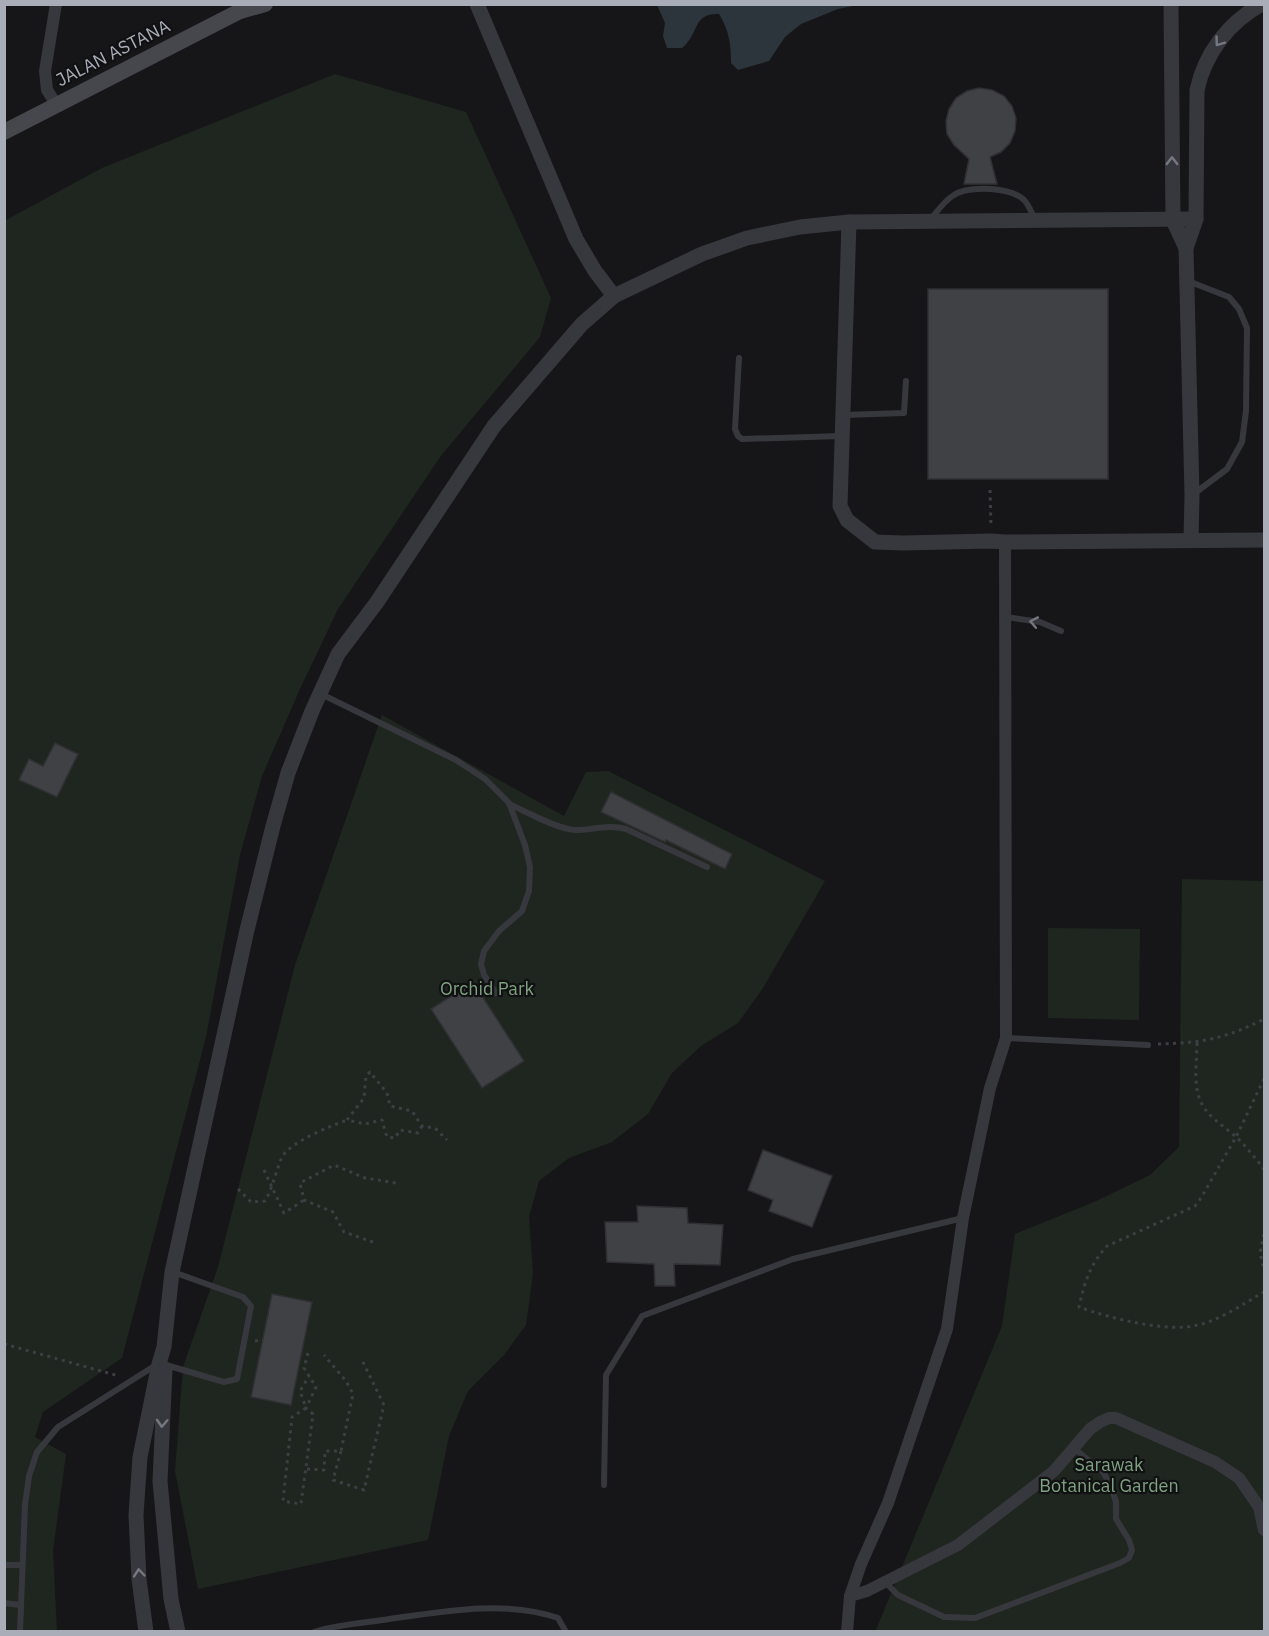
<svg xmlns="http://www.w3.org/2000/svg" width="1269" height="1636" viewBox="0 0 1269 1636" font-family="'IBM Plex Sans',sans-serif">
	<rect width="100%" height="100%" fill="#161618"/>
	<g fill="#1e261f">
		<polygon points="335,74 466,112 551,298 540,337 440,457 338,609 300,689 262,776 240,855 206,1037 122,1358 43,1412 35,1437 66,1454 53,1551 57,1632 4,1631 4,221 102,168"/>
		<polygon points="382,715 564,816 586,772 608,771 825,881 763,988 738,1023 701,1046 672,1073 648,1114 612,1142 569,1158 539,1181 529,1217 533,1274 526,1325 504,1355 468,1391 449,1436 428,1540 198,1589 175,1471 183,1367 218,1267 295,965"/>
		<polygon points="1182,879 1264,881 1264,1631 875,1632 1002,1326 1015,1234 1094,1202 1150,1175 1179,1147"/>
		<polygon points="1048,928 1140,929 1139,1020 1048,1018"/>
	</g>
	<path fill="#2c353c" d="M657 5V4L858 5 838 9 801 24 785 37 769 61 738 70 731 63C731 44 729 30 719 14 692 13 700 33 682 48H667L663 36 665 23Z"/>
	<g fill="#404145" stroke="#303034" stroke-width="1.5">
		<polygon points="979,88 992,90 1004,96 1012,106 1016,118 1015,131 1010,143 1001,152 990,157 997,184 964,184 969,159 954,145 947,134 946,121 949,109 956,98 967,91"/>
		<rect x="928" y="289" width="180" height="190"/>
		<polygon points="55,743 78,754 57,797 19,780 29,759 43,766"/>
		<polygon points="611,792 732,854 725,869 666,840 665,842 601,812"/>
		<polygon points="473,982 524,1061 482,1088 431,1009"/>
		<polygon points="763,1150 832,1176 812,1227 769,1211 773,1200 748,1190"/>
		<polygon points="637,1206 687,1208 688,1223 723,1225 720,1265 674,1264 675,1286 655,1286 654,1264 607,1262 605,1222 638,1222"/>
		<polygon points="272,1294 312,1302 291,1405 251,1397"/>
	</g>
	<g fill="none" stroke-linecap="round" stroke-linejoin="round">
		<g stroke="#3d3f44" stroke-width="3" stroke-dasharray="3 4.5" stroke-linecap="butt">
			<polyline points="990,490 991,527"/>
			<path d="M1197 1043C1197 1060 1193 1083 1200 1100 1207 1117 1223 1125 1236 1137 1246 1146 1255 1158 1264 1169"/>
			<path d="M1158 1044C1201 1043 1225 1039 1264 1019"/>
			<path d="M1264 1079 1236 1137 1201 1198 1195 1206 1107 1246C1090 1264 1084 1284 1079 1307 1109 1318 1167 1333 1198 1325 1222 1319 1243 1304 1264 1292"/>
			<polyline points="422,1126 418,1133 400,1130 395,1138 387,1137 382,1120 365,1124 347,1120 364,1098 366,1076 370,1072 387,1093 390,1106 412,1111 422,1126 435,1128 447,1140"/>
			<polyline points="264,1170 284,1213 304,1200"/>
			<path d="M238 1189 251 1202 265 1201C273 1187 276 1171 282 1157 290 1142 331 1126 347 1120"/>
			<polyline points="1264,1234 1260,1253 1264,1269"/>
			<polyline points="373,1242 344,1232 333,1212 304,1200 300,1183 334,1165 365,1178 396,1183"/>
			<polyline points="255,1341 263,1340"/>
			<polyline points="4,1344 119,1376"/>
			<polyline points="308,1353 304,1368 316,1387 306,1408 313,1414 301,1504 283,1501 292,1417 306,1408 300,1391 309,1376"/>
			<polyline points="341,1451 333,1480 364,1490 384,1405 361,1358"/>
			<polyline points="307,1469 324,1470 325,1451 341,1451 353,1394 346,1381 324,1355"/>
		</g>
		<g stroke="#37383d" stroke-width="6">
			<path d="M931 219C938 210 945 200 954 195 969 185 1013 187 1025 201 1029 206 1032 213 1034 218"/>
			<polyline points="1188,281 1229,297 1239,309 1247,328 1246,411 1242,442 1227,469 1195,493"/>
			<polyline points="739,358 735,429 738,436 742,439 841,436"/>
			<polyline points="844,415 904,413 906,381"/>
			<polyline points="1006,617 1040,622 1061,631"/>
			<polyline points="321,694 456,760 485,779 509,803 525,845 530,867 529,891 522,911 499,931 484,951 481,964 484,975 496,993"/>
			<path d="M509 804C525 811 559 830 575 830 593 830 608 824 626 829L707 867"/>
			<polyline points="1006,1038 1148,1045"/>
			<polyline points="166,1365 224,1382 237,1379 251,1306 243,1297 173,1272"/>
			<polyline points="604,1485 606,1375 642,1316 793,1259 963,1218"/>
			<polyline points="4,1565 22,1565"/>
			<polyline points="885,1582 898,1595 944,1617 975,1618 1120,1563 1129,1558 1132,1550 1129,1540 1116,1519 1116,1502 1111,1486 1103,1472 1075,1449"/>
			<polyline points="4,1603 20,1605"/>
			<polyline points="20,1632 25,1505 29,1476 37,1452 58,1427 156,1365"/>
			<path d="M314 1632C336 1625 361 1623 383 1620 439 1612 504 1599 558 1618L566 1632"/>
		</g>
		<g stroke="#37383d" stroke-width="12">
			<polyline points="56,4 45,71 47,90 56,104"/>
			<polyline points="850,1596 867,1591 958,1545 1054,1471 1090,1429 1100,1422 1109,1418 1116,1418 1215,1462 1239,1478 1259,1507 1264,1530"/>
			<polyline points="847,1632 850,1596 861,1564 888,1503 947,1329 963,1218 990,1088 1006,1038 1005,542"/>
		</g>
		<g stroke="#37383d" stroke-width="15">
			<polyline points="477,4 576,239 595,271 614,296"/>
			<polyline points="1171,4 1173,220 1186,248"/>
			<polyline points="849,222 840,506 847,520 875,542 903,543 991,541 1005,542 1264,540"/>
			<path d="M1191 540 1192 495 1186 248 1196 219 1197 90C1205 53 1229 22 1262 4"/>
			<polyline points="165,1369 160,1481 171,1599 178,1632"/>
			<polyline points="146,1632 139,1579 136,1515 140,1457 159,1364 164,1347 172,1272 247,930 273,826 288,773 312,711 338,654 377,602 494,426 582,324 614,296 702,254 747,238 800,227 849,222 1196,219"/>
		</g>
		<g stroke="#45474d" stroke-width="16">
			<polyline points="240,11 265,4"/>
			<polyline points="4,132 240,11 248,4"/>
		</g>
	</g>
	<defs><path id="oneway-chevron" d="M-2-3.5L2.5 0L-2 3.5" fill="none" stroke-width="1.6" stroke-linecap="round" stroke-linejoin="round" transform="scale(1.5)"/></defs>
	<g stroke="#757881">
		<use href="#oneway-chevron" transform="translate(1219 42) rotate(126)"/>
		<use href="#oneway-chevron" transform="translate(1172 161) rotate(-90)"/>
		<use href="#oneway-chevron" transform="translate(1034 622) rotate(-169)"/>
		<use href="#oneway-chevron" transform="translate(162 1423) rotate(93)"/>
		<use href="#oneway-chevron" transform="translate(139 1573) rotate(-95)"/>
	</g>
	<g text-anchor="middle" stroke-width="4.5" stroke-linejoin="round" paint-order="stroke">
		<g font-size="18" fill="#a8adb8" stroke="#111113">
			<text transform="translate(113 53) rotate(-27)" y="6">JALAN ASTANA</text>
		</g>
		<g font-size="18" fill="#7fa381" stroke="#111113">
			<text x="487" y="995">Orchid Park</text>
			<text x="1109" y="1471">Sarawak<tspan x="1109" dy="21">Botanical Garden</tspan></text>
		</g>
	</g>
	<rect width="1269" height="1636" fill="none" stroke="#a8adb8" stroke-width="12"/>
</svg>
